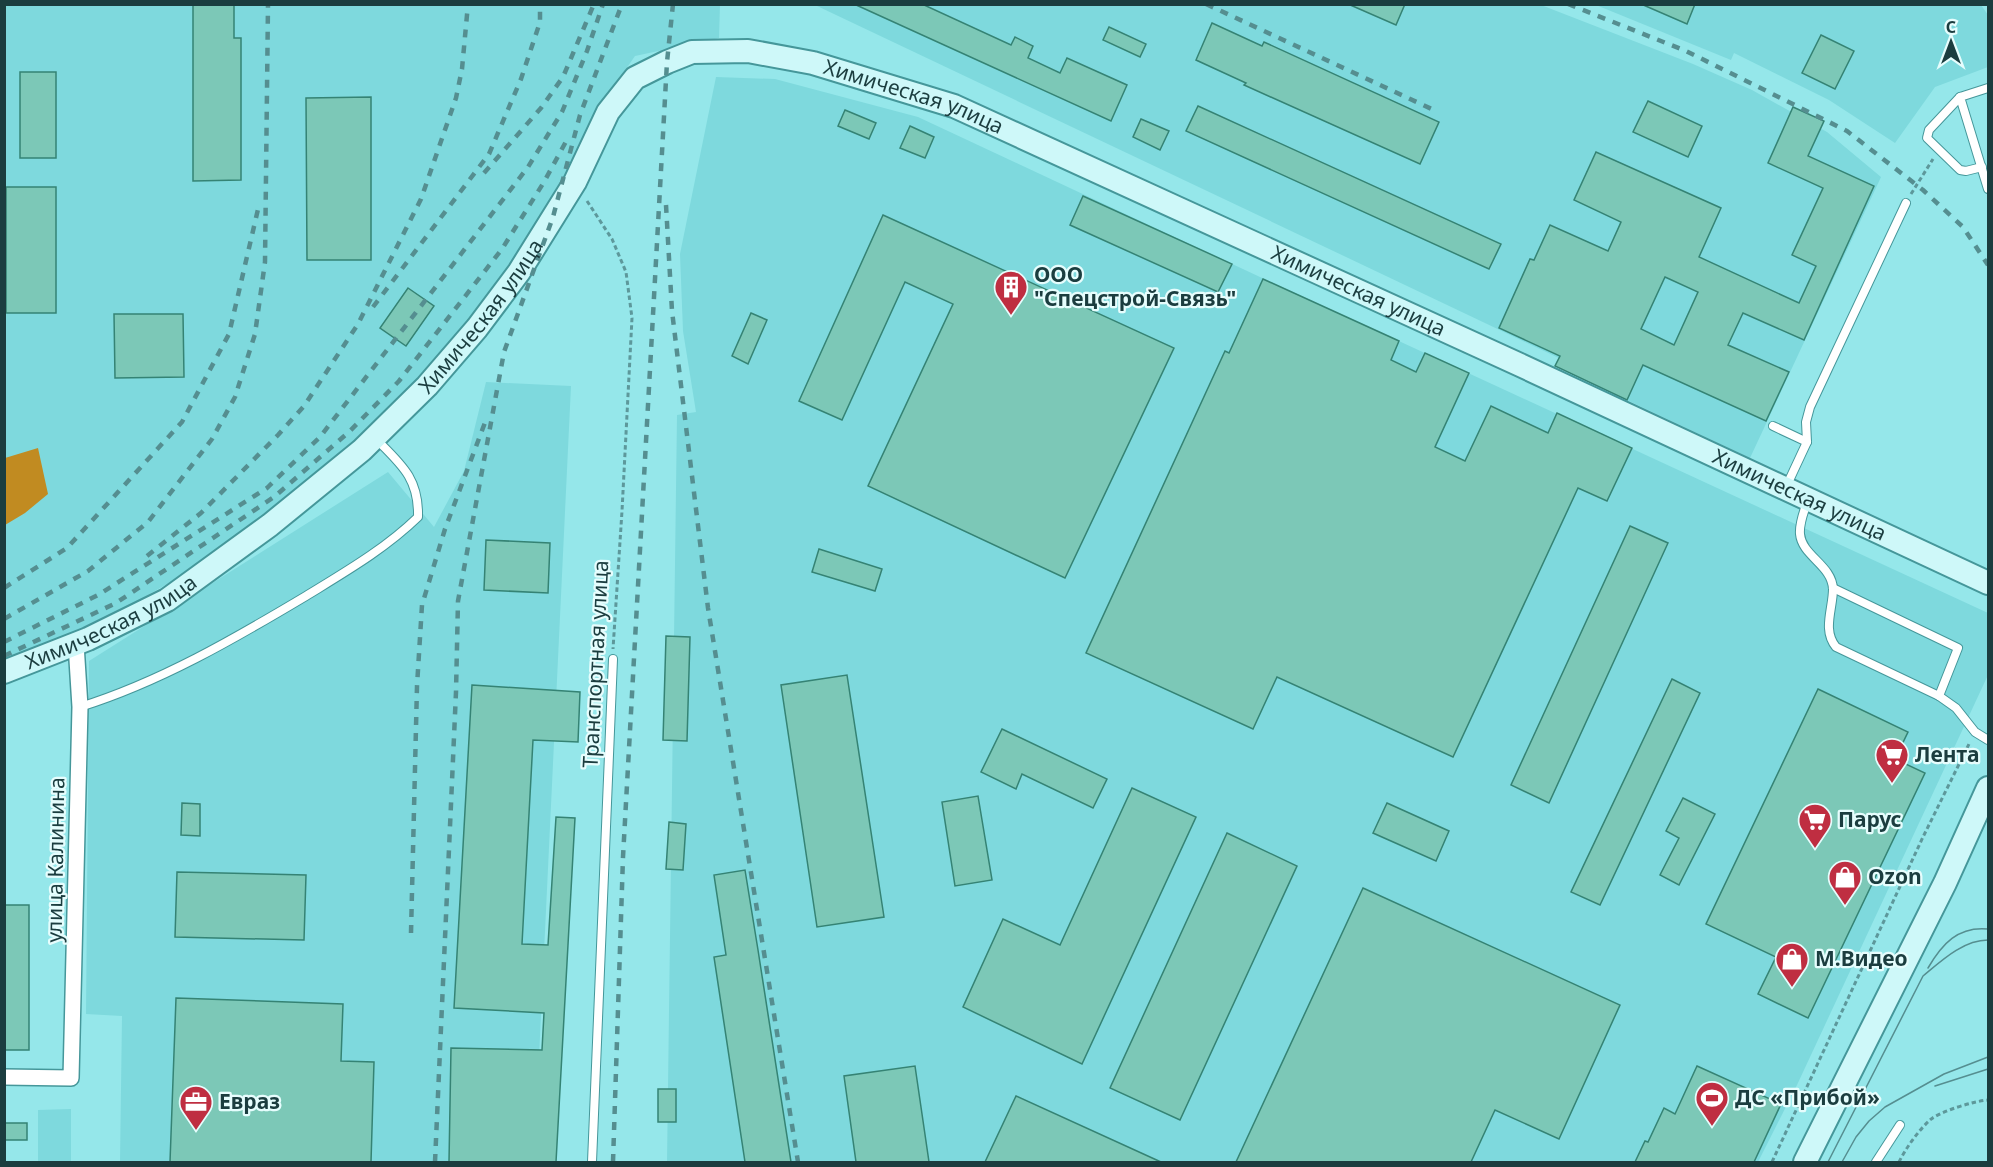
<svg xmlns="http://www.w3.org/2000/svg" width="1993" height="1167" viewBox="0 0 1993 1167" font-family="'Noto Sans',sans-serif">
	<rect width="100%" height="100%" fill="#95e7ea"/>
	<g fill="#7ed9dd">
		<polygon points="720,4 719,38 635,56 612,89 582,158 479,316 366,440 179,577 79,635 5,667 4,5"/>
		<polygon points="815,5 1541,5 1693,64 1752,90 1827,132 1881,177 1750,458 1565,371 1561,359"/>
		<polygon points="1596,5 1981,5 1988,15 1988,67 1935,87 1895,143 1829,100 1734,53 1731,60"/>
		<polygon points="716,77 775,79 918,117 1260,277 1988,613 1988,675 1797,1085 1758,1162 667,1162 677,415 696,412 683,331 680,254"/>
		<polygon points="486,382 571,386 534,1162 120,1162 122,1016 86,1014 89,661 388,472 434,527 464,471"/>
		<polygon points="71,1109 71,1162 38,1162 38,1110"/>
	</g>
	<polygon fill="#c18b21" points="38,448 48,494 25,513 5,525 5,458"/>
	<g fill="#7cc8b7" stroke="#358374" stroke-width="1.5" fill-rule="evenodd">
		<polygon points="193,4 234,4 234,38 241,38 241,180 193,181"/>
		<polygon points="854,4 922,4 1011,45 1015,37 1033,46 1028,58 1060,73 1067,58 1127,85 1111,121"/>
		<polygon points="1348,4 1405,4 1396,25"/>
		<polygon points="1641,4 1695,4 1687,24"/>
		<polygon points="1212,23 1262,46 1264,42 1439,122 1420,164 1244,85 1246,83 1196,60"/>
		<polygon points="1109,27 1146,44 1140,57 1103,40"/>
		<polygon points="1821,35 1854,51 1835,89 1802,73"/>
		<rect x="20" y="72" width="36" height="86"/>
		<polygon points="371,97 371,260 307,260 306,98"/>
		<polygon points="1648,101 1702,126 1688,157 1633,132"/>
		<polygon points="1198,106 1501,244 1489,269 1186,131"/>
		<path d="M1793 107 1824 121 1808 156 1874 186 1804 340 1743 313 1728 345 1789 372 1766 421 1643 365 1627 400 1555 366 1560 356 1499 328 1530 259 1534 260 1550 225 1608 251 1621 222 1574 200 1596 152 1721 208 1699 257 1799 303 1816 266 1792 255 1823 188 1768 163ZM1665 277 1698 292 1674 345 1641 329Z"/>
		<polygon points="845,110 876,123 869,139 838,126"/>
		<polygon points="1141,119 1169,131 1160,150 1133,137"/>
		<polygon points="910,126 934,137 925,158 900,148"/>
		<rect x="6" y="187" width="50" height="126"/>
		<polygon points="1083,196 1232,264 1218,292 1070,225"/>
		<polygon points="883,215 1174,348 1065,578 868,486 953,304 905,282 842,420 799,401"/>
		<polygon points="1263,279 1399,341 1391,360 1416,372 1425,353 1469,373 1435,447 1465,461 1491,406 1548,433 1557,413 1632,448 1607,501 1578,488 1453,757 1277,677 1253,729 1086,653 1225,351 1229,353"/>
		<polygon points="408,288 434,306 406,346 380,328"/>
		<polygon points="751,313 767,320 748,364 732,356"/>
		<polygon points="114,314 183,314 184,377 115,378"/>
		<polygon points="1630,526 1668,543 1549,803 1511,785"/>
		<polygon points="486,540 550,543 548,593 484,590"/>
		<polygon points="819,549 882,569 875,591 812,572"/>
		<polygon points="666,636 690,637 687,741 663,740"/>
		<polygon points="847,675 884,917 817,927 781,685"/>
		<polygon points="1672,679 1700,693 1600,905 1571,892"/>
		<polygon points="472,685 580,692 578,742 533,740 522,944 548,945 556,817 575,818 556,1162 449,1162 451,1048 542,1050 544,1013 454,1008"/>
		<polygon points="1818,689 1908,732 1895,759 1925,773 1808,1018 1758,994 1776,957 1706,924"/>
		<polygon points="1002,729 1107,779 1093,808 1022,774 1016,789 981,772"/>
		<polygon points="1132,788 1196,817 1082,1064 963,1007 1003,919 1060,945"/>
		<polygon points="978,796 992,880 955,886 942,802"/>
		<polygon points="1683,798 1715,814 1679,885 1660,875 1679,838 1666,831"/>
		<polygon points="182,803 200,804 200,836 181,835"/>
		<polygon points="1387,803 1449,831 1436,861 1373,833"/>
		<polygon points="669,822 686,824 683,870 666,869"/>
		<polygon points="1227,833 1297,866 1180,1120 1110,1088"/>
		<polygon points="745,870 758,950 791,1162 745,1162 714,957 726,955 714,875"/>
		<polygon points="177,872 306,875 304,940 175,937"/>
		<polygon points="1363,888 1620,1005 1559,1139 1495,1110 1471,1162 1236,1162"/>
		<rect x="4" y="905" width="25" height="145"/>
		<polygon points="176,998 343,1004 341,1061 374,1062 371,1162 170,1162"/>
		<polygon points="915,1066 929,1162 856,1162 844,1076"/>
		<polygon points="1697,1066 1781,1104 1754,1162 1635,1162 1645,1141 1648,1142 1664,1108 1675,1114"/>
		<rect x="658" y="1089" width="18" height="33"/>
		<polygon points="1016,1096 1161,1162 985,1162"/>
		<rect x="4" y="1123" width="23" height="17"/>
	</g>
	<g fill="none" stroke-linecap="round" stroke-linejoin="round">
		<defs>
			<g id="lane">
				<polyline points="1988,88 1960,97 1988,189"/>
				<polyline points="1960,97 1929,130 1927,138 1960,170 1966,171 1982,167"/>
				<polyline points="1773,426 1807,442"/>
				<polyline points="1786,487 1807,442 1806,422 1810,407 1906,203"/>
				<path d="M1807 502C1804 512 1799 523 1800 534 1802 556 1832 565 1833 589 1833 609 1822 630 1836 647L1939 696 1956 708 1975 732 1988 740"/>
				<polyline points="1833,588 1958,648 1939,696"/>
				<path d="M80 707C160 682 234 639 306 596 345 572 385 549 418 517 419 479 402 465 377 440"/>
				<polyline points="592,1162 613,659"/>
				<polyline points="1876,1162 1900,1125"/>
			</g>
			<polyline id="street" points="4,1077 71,1078 80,707 76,644"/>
			<g id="secondary">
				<path id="s1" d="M4 672 88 639 167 600 270 525 362 450 427 386 477 328 519 272 575 182 608 112 635 78 667 62 692 52 748 51 813 63 954 106 1518 364 1988 583"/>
				<polyline points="1805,1162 1945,883 1988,788"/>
			</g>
		</defs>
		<use href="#lane" stroke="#45979a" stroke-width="10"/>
		<use href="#street" stroke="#45979a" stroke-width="18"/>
		<use href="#secondary" stroke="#45979a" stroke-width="26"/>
		<g stroke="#5d989b" stroke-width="3" stroke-dasharray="4.5 3" stroke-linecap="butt">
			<polyline points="1911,194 1933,159"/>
			<polyline points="587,201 612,239 626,272 632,318 622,511 613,649"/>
			<polyline points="1772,1162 1923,837 1970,742"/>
			<path d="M1899 1162C1906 1148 1918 1131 1930 1120 1940 1111 1975 1101 1988 1100"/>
		</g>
		<use href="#lane" stroke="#fff" stroke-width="8"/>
		<use href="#street" stroke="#fff" stroke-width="15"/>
		<use href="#secondary" stroke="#cef8f9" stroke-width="22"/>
		<g stroke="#558e90" stroke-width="1.5">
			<path d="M1928 968C1942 944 1958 926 1988 929"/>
			<polyline points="1935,1086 1988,1069"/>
			<path d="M1828 1162 1923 976C1941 961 1963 940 1988 940"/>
			<polyline points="1842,1162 1856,1137 1869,1121 1885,1107 1944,1074 1988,1057"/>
		</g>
		<g stroke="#558e90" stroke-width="4.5" stroke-dasharray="8 8" stroke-linecap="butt">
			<polyline points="1206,4 1438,112"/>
			<polyline points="1568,4 1686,51 1847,131 1923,190 1963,227 1988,265"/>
			<polyline points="484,173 541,108 563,77 594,4"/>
			<polyline points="666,205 672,311 708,608 798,1162"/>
			<polyline points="373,307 489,154 521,79 540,22 540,4"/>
			<polyline points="147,556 201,513 278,435 304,406 358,324 421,199 456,98 462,69 468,4"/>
			<polyline points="4,588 67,548 182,422 229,334 259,205"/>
			<polyline points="4,619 88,571 148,522 212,439 235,397 255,334 265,262 268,4"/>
			<polyline points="4,642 98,595 267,488 320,437 528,167 562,112 587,51 603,4"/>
			<polyline points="4,656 116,603 274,497 350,431 399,381 502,249 544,182 569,136"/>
			<polyline points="411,933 417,686 422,605 445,529 486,420"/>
			<polyline points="435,1162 456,692 458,601 504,352 553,217 580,115 622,4"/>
			<polyline points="613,1162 623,857 667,62 673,4"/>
		</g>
	</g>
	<defs>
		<symbol id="building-pin" viewBox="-11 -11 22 30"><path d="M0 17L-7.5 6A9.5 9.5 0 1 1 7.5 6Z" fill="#bf2e41" stroke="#e6fdfd"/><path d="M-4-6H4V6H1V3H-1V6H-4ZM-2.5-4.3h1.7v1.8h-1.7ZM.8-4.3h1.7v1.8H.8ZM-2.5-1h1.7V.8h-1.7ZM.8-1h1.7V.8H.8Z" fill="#fff"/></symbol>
		<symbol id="supermarket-pin" viewBox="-11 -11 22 30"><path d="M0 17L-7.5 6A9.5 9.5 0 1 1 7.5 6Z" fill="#bf2e41" stroke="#e6fdfd"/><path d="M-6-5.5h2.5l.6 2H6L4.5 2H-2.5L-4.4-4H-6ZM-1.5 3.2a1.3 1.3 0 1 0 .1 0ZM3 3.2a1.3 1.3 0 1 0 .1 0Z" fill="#fff"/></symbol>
		<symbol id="shop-pin" viewBox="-11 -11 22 30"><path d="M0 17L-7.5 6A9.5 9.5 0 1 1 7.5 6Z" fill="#bf2e41" stroke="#e6fdfd"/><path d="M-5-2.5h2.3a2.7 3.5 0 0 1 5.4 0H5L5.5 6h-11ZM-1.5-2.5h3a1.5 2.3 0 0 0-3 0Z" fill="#fff"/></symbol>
		<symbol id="stadium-pin" viewBox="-11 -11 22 30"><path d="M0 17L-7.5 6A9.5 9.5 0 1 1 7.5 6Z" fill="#bf2e41" stroke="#e6fdfd"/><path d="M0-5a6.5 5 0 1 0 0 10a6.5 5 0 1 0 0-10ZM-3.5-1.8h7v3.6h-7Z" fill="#fff"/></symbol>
		<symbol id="office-pin" viewBox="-11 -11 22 30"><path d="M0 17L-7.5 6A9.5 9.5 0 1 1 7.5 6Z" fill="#bf2e41" stroke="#e6fdfd"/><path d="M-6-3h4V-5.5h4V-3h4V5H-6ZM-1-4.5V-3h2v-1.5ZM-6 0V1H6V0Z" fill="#fff"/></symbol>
	</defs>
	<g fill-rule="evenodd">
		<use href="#building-pin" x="992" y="268" width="38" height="52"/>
		<use href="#supermarket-pin" x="1873" y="736" width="38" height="52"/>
		<use href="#supermarket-pin" x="1796" y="801" width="38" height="52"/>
		<use href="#shop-pin" x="1826" y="858" width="38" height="52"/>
		<use href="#shop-pin" x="1773" y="940" width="38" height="52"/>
		<use href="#stadium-pin" x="1693" y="1079" width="38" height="52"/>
		<use href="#office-pin" x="177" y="1083" width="38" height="52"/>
	</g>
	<g text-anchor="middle" stroke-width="4.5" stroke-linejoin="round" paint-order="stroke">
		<g font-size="21" fill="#1b3d3f" stroke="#e6fdfd">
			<text dy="7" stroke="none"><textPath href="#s1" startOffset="1180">Химическая улица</textPath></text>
			<text dy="7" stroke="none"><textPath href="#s1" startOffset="1666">Химическая улица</textPath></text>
			<text dy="7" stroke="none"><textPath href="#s1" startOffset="604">Химическая улица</textPath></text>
			<text dy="7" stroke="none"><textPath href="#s1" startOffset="2152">Химическая улица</textPath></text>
			<text dy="7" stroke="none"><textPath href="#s1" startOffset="118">Химическая улица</textPath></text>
			<text transform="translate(596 664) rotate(-87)" y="7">Транспортная улица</text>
			<text transform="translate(56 860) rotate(-89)" y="7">улица Калинина</text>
		</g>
		<g font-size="21" font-weight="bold" fill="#1b3d3f" stroke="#e6fdfd" text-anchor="start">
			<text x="1034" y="282">ООО<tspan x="1034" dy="24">"Спецстрой-Связь"</tspan></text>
			<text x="1915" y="762">Лента</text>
			<text x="1838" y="827">Парус</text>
			<text x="1868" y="884">Ozon</text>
			<text x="1815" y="966">М.Видео</text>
			<text x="1735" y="1105">ДC «Прибой»</text>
			<text x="219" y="1109">Евраз</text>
		</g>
	</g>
	<rect width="1993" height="1167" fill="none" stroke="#1b3d3f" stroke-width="12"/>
	<g transform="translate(1951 42)" stroke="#e6fdfd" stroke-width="4.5" paint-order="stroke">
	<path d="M0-4.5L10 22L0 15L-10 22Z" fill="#1b3d3f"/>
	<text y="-9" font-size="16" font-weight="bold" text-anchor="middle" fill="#1b3d3f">С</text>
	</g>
</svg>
